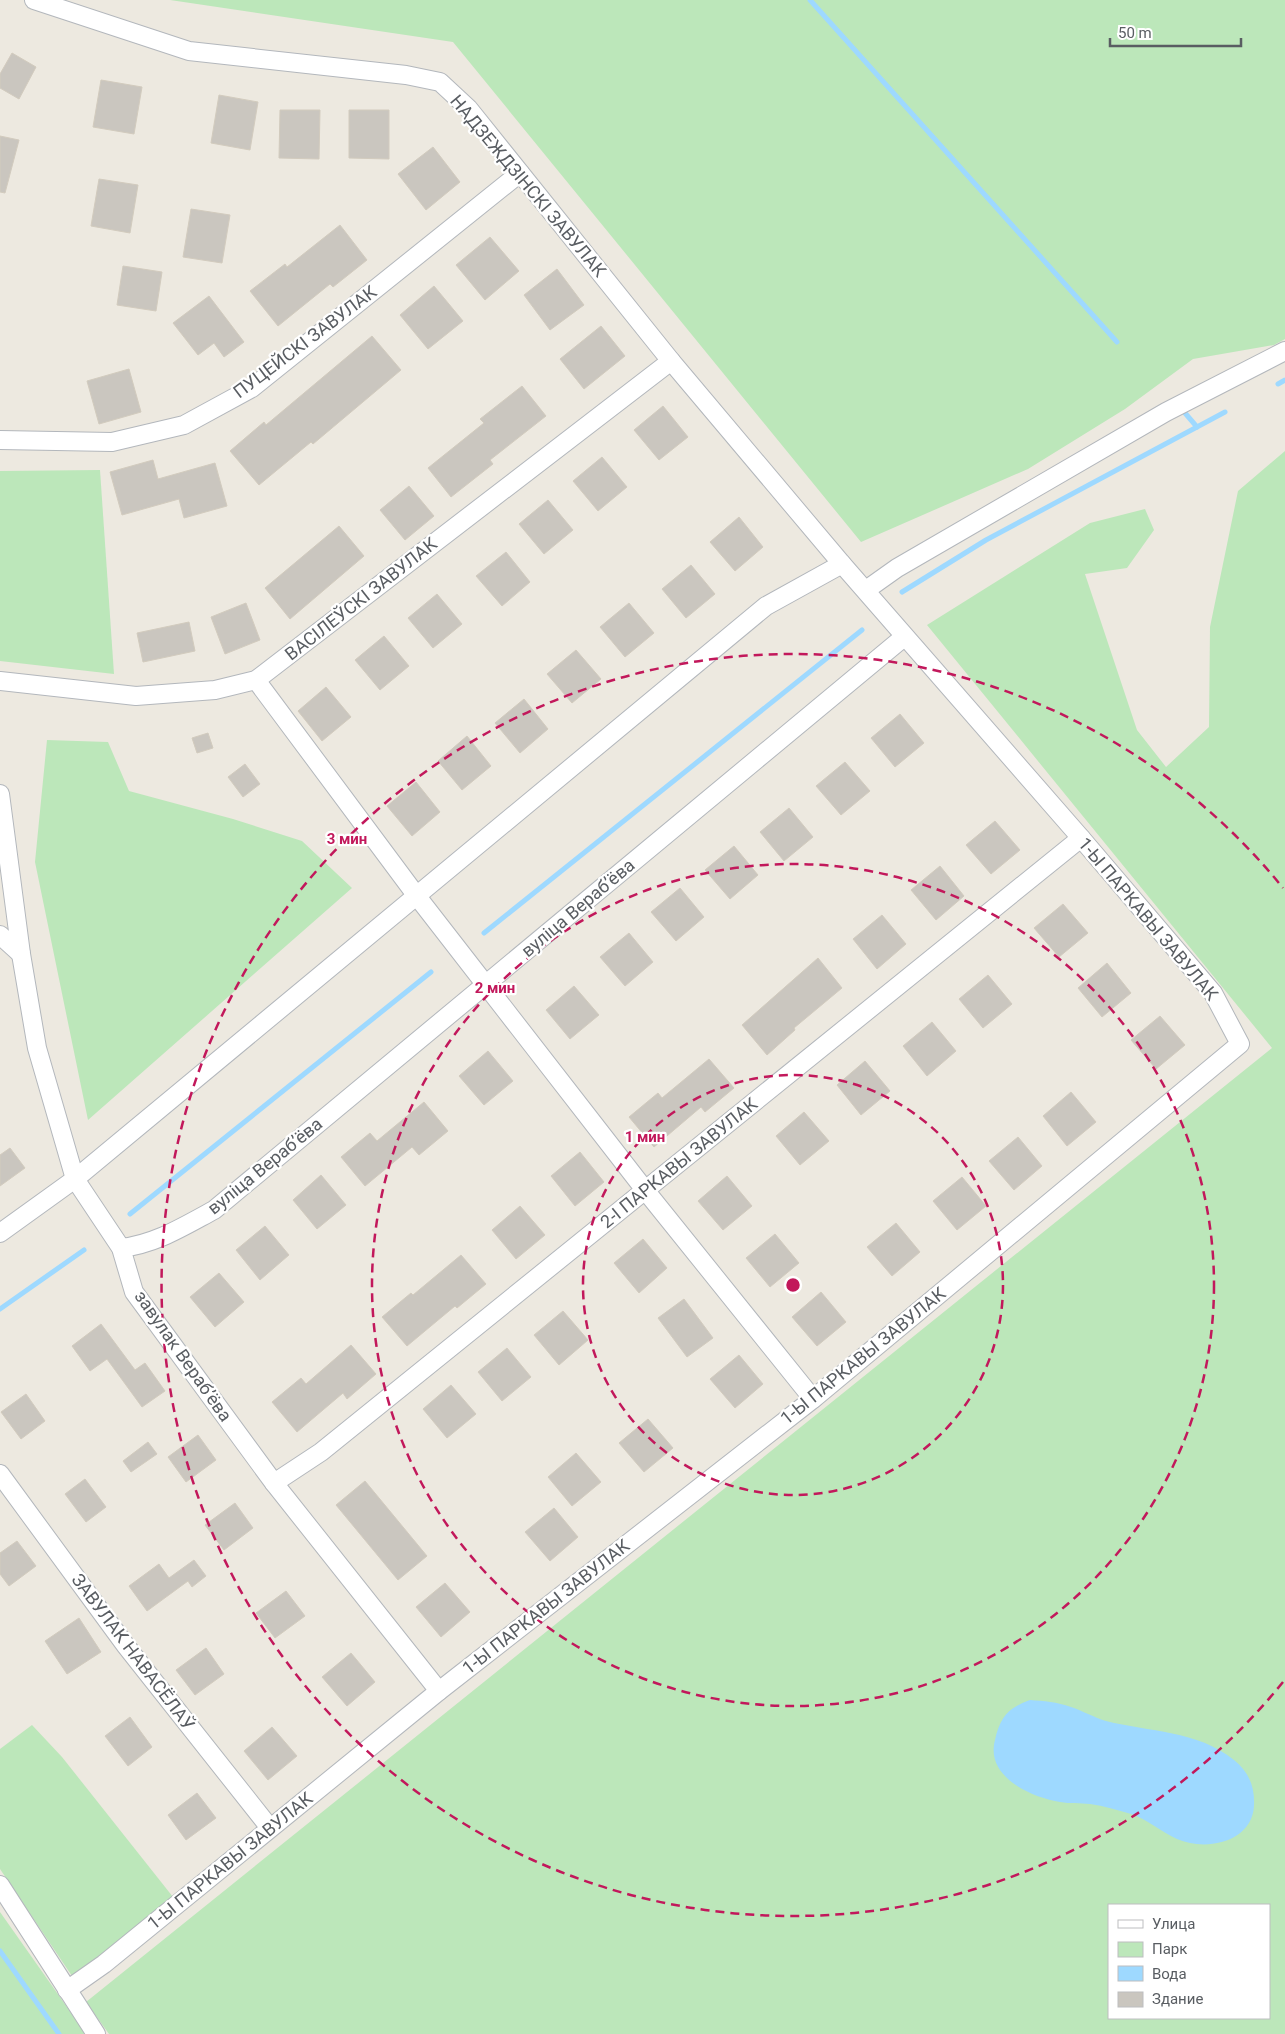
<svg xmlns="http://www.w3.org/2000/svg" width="1285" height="2034" viewBox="0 0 1285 2034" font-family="Roboto,sans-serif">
	<rect width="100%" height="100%" fill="#ede9e0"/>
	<g fill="#bce7ba" fill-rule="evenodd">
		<polygon points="170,0 1285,0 1285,339 1274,345 1193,359 1125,409 1028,469 861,542 453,42"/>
		<path d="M1285 451V2034H109L86 2002 1272 1048 927 625 1090 523 1145 509 1154 530 1127 568 1085 574 1137 730 1166 767 1209 727 1210 627 1238 491ZM1109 1905H1269V2018H1109Z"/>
		<polygon points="100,470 114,674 0,661 0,471"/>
		<polygon points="47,740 108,742 129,791 233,819 302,841 352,888 88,1120 35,862"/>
		<polygon points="32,1725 62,1757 173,1897 102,1957 72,1976 0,1869 0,1749"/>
		<polygon points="0,1912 86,2034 0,2034"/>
	</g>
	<path fill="#9ed9ff" d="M1030 1700C1044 1701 1057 1702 1071 1707 1083 1711 1093 1717 1106 1721 1149 1732 1197 1730 1234 1760 1249 1772 1255 1787 1254 1806 1252 1842 1206 1852 1177 1839 1161 1832 1147 1819 1131 1814 1117 1810 1104 1806 1090 1804 1080 1803 1070 1804 1060 1802 1031 1797 985 1777 995 1740 1000 1717 1008 1708 1030 1700Z"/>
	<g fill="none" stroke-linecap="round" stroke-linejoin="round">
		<g stroke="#9ed9ff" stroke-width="5">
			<polyline points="810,0 1117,342"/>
			<polyline points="1278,384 1285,380"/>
			<polyline points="1185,413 1197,427"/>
			<polyline points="902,592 986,540 1225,412"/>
			<polyline points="484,933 862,630"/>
			<polyline points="130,1214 431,972"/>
			<polyline points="0,1309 84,1250"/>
			<polyline points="0,1951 59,2034"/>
		</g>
	</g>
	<g fill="#cac6bf" stroke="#d2cbbe">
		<polygon points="12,53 36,67 19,99 0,88 0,74"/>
		<polygon points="101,80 142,87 134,134 93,127"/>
		<polygon points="219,95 258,102 250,150 211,143"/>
		<polygon points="280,110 320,110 319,159 279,158"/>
		<polygon points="349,110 389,110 389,159 349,158"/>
		<polygon points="0,136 19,140 5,193 0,192"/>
		<polygon points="433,147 460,182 426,210 398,174"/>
		<polygon points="99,179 138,185 130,233 91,226"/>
		<polygon points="191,209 230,215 222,263 183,257"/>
		<polygon points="340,225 367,260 333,287 330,284 278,326 250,291 285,264 287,267"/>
		<polygon points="490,237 519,271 485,300 456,265"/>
		<polygon points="123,266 162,272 156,311 117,305"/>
		<polygon points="557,269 584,305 550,330 524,295"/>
		<polygon points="434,286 463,321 428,349 400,315"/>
		<polygon points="209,296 244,342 224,357 214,343 198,355 173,323"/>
		<polygon points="601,326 625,356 584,389 560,359"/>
		<polygon points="372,336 401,370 313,444 311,442 259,485 230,451 264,422 266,425"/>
		<polygon points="129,369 141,412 99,424 87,381"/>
		<polygon points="522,386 546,416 490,460 493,464 451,497 428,468 484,423 480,419"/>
		<polygon points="663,406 688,437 659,460 634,430"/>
		<polygon points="602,457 627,487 598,511 573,481"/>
		<polygon points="153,460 158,479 215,463 227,506 184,518 179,499 122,515 110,472"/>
		<polygon points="409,486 434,516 405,540 380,510"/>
		<polygon points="548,500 573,530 544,554 519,524"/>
		<polygon points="739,517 763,547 735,571 710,542"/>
		<polygon points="339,526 364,556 290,619 265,588"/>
		<polygon points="506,552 530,582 502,606 476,576"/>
		<polygon points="691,565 715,594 686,618 662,589"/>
		<polygon points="437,594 462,624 433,648 408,618"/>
		<polygon points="246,603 260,640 225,654 211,617"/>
		<polygon points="629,603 654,633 625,657 600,627"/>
		<polygon points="189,622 195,651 143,662 137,633"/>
		<polygon points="384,636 409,666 380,690 355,660"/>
		<polygon points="576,650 601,679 572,703 547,674"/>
		<polygon points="326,687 351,717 322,741 298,711"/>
		<polygon points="524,699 548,729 520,753 495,723"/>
		<polygon points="900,714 924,743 895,767 871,738"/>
		<polygon points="208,733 213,748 197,753 192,738"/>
		<polygon points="467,736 491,766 462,790 438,761"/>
		<polygon points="845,762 870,791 841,815 816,786"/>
		<polygon points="245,764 260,784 243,797 228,777"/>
		<polygon points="416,782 440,812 412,836 387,806"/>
		<polygon points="789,808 813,837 784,861 760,832"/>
		<polygon points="995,821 1020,850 991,874 966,845"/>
		<polygon points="734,846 758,875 730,899 705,870"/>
		<polygon points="940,866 964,896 936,920 911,890"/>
		<polygon points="680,888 704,917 676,941 651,912"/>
		<polygon points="1063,904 1088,933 1059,957 1034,928"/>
		<polygon points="882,915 906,944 877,969 853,939"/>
		<polygon points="629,933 653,962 625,986 600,957"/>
		<polygon points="818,958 842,988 794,1028 795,1030 767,1055 742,1025"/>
		<polygon points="1107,963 1131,993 1102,1017 1078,988"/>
		<polygon points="988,975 1012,1004 983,1028 959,999"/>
		<polygon points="574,986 599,1015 570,1039 546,1010"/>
		<polygon points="1160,1016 1185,1045 1156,1069 1131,1040"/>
		<polygon points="932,1022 956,1051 927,1076 903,1046"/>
		<polygon points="488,1051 513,1081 484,1105 459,1076"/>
		<polygon points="709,1059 734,1088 705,1112 701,1107 654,1147 629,1117 658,1093 662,1098"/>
		<polygon points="865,1061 890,1091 861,1115 837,1085"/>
		<polygon points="1071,1092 1096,1122 1067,1146 1043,1116"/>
		<polygon points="424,1102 448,1131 419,1155 412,1147 365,1186 341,1157 370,1133 377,1141"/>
		<polygon points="804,1112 829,1141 800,1165 776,1136"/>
		<polygon points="1018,1137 1042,1166 1014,1190 989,1161"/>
		<polygon points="10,1148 25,1168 0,1186 0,1155"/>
		<polygon points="580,1152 604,1182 575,1206 551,1176"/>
		<polygon points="321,1175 346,1205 317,1229 293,1200"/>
		<polygon points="727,1176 752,1206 723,1230 698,1201"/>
		<polygon points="962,1177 986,1206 957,1230 933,1201"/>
		<polygon points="520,1206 545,1235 516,1259 492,1230"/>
		<polygon points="896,1223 920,1252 892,1276 867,1247"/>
		<polygon points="265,1226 289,1255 260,1280 236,1250"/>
		<polygon points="775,1234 799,1263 770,1287 746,1258"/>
		<polygon points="643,1239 667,1268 639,1293 614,1263"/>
		<polygon points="461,1255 486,1284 457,1308 455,1306 407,1346 382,1317 411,1293 413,1295"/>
		<polygon points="219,1273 244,1302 215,1327 190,1297"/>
		<polygon points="821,1292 846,1322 817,1346 792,1317"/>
		<polygon points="684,1299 713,1338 687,1357 658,1318"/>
		<polygon points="563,1311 588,1340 559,1365 534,1335"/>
		<polygon points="101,1324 135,1370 145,1363 165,1391 142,1407 107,1359 90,1371 72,1346"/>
		<polygon points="351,1345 376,1374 347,1399 343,1393 297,1432 272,1402 301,1378 306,1384"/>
		<polygon points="507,1348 531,1377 502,1401 478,1372"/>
		<polygon points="739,1355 763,1384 735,1408 710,1379"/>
		<polygon points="451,1385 476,1414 447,1438 423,1409"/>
		<polygon points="26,1394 45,1421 21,1439 1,1412"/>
		<polygon points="648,1419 673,1448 644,1472 619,1443"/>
		<polygon points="198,1435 216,1460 186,1482 168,1457"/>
		<polygon points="148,1442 157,1454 131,1472 123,1461"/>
		<polygon points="576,1453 601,1482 572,1506 548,1477"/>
		<polygon points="85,1479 106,1507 86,1522 65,1494"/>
		<polygon points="365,1481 427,1556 398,1580 336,1505"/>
		<polygon points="235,1503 253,1528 224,1550 205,1525"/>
		<polygon points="554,1508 578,1537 550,1561 525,1532"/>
		<polygon points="17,1541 36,1566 9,1586 0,1574 0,1553"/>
		<polygon points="194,1560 206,1576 192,1587 188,1581 147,1611 129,1586 159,1564 169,1578"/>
		<polygon points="445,1583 470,1612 441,1637 416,1607"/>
		<polygon points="286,1591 305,1616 275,1638 256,1613"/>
		<polygon points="79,1618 101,1652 67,1674 45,1641"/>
		<polygon points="206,1648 224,1674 195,1695 176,1670"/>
		<polygon points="351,1653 375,1682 347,1706 322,1677"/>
		<polygon points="130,1717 152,1747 128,1766 105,1736"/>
		<polygon points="272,1727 297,1756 268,1780 244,1751"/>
		<polygon points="197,1793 216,1818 186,1840 168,1815"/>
	</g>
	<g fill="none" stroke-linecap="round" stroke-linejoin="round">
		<defs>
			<g id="street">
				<polyline points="34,0 189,51 406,75 440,82 468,108 671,361 842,564 1081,838 1213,993 1240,1044 813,1399 439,1691 104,1964 67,1990"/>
				<polyline points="0,440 112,442 184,425 252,388 520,173"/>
				<polyline points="866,590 897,568 1166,412 1285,351"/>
				<polyline points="256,680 416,895 645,1190 813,1399"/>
				<polyline points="0,681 136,696 215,690 256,680 671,361"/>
				<polyline points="0,794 21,954 37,1048 75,1179 121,1248 134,1292 274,1483 439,1691"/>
				<polyline points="0,935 21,954"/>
				<polyline points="0,1233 75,1179 766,606 842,564"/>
				<path d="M121 1248C156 1244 184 1226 214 1210L904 637"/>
				<polyline points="0,1474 126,1646 270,1828"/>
				<polyline points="274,1483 321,1452 1081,838"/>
				<polyline points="0,1885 96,2034"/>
			</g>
		</defs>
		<use href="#street" stroke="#b3b7bc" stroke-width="20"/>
		<use href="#street" stroke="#fff" stroke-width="18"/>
	</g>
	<g fill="none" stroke="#c2185b" stroke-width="2.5" stroke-dasharray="9 6">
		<circle cx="793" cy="1285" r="210"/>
		<circle cx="793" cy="1285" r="421"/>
		<path d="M1283 1682A631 631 0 1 1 1283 888"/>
	</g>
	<g text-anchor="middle" stroke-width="4.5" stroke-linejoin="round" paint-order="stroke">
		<g font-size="18" fill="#595d62" stroke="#fff">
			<text transform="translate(528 186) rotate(50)" y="6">НАДЗЕЖДЗІНСКІ ЗАВУЛАК</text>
			<text transform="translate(305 342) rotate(-37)" y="6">ПУЦЕЙСКІ ЗАВУЛАК</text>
			<text transform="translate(361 599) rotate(-38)" y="6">ВАСІЛЕЎСКІ ЗАВУЛАК</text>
			<text transform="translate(578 908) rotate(-40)" y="6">вуліца Верабʼёва</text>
			<text transform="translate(1148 919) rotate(50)" y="6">1-Ы ПАРКАВЫ ЗАВУЛАК</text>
			<text transform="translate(679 1163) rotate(-39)" y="6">2-І ПАРКАВЫ ЗАВУЛАК</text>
			<text transform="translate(265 1166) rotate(-39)" y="6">вуліца Верабʼёва</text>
			<text transform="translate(183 1356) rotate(55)" y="6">завулак Верабʼёва</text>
			<text transform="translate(863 1356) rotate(-39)" y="6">1-Ы ПАРКАВЫ ЗАВУЛАК</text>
			<text transform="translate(546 1607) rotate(-38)" y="6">1-Ы ПАРКАВЫ ЗАВУЛАК</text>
			<text transform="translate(133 1652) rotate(53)" y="6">ЗАВУЛАК НАВАСЁЛАЎ</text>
			<text transform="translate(230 1861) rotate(-39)" y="6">1-Ы ПАРКАВЫ ЗАВУЛАК</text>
		</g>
	</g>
	<circle cx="793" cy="1285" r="8" fill="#c2185b" stroke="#fff" stroke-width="2.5"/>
	<g font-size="15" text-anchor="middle" font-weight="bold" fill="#c2185b" stroke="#fff" stroke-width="4.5" stroke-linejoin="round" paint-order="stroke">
		<text x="347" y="844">3 мин</text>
		<text x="495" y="993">2 мин</text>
		<text x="645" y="1142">1 мин</text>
	</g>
	<rect x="1108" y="1904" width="162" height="115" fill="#ffffff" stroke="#bdbec0"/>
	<rect x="1118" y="1920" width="25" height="8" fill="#ffffff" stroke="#bdbec0"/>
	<text x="1152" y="1929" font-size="15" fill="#595d62">Улица</text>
	<rect x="1118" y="1942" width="25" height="15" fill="#bce7ba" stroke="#bdbec0"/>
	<text x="1152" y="1954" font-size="15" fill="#595d62">Парк</text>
	<rect x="1118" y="1966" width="25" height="15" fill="#9ed9ff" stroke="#bdbec0"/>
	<text x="1152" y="1979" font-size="15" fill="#595d62">Вода</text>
	<rect x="1118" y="1992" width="25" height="15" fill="#cac6bf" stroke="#bdbec0"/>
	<text x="1152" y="2004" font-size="15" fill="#595d62">Здание</text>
	<path d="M1110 38v8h131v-8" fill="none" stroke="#595d62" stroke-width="2.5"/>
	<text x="1118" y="38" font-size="15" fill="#595d62" stroke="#ffffff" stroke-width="4" paint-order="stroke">50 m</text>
</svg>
